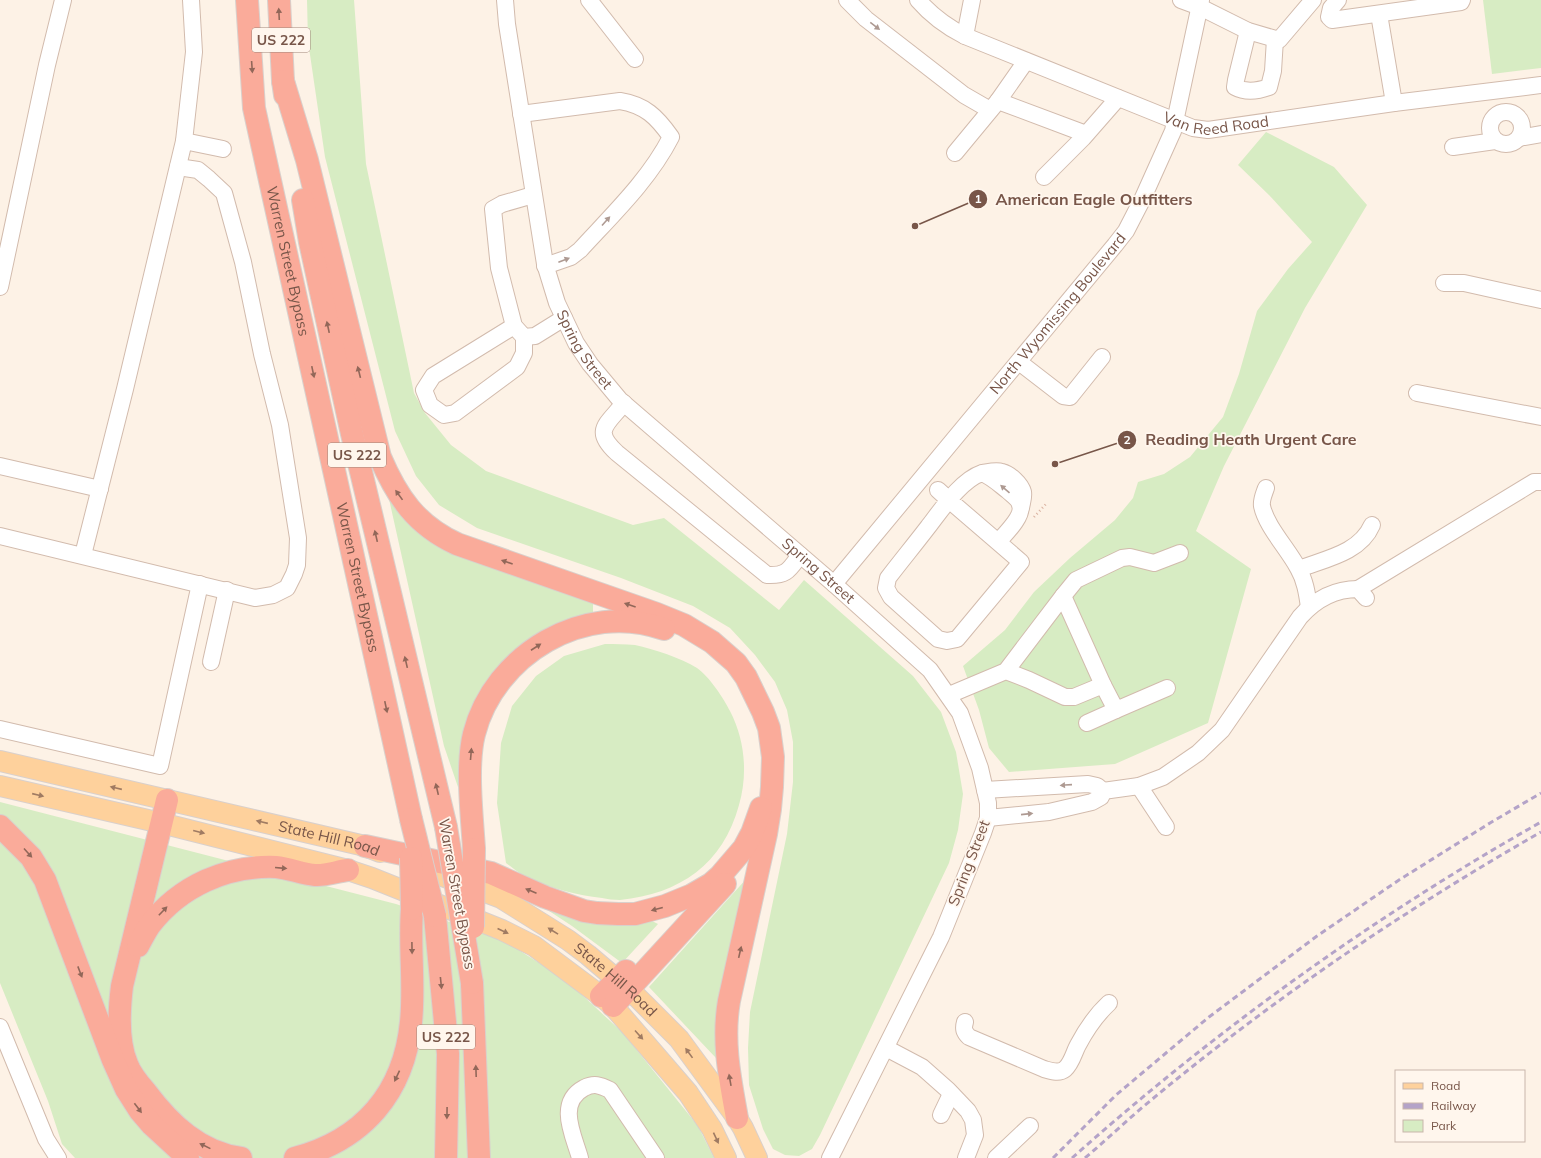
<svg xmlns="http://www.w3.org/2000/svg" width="1541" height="1158" viewBox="0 0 1541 1158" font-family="Mulish,sans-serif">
	<rect width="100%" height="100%" fill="#fdf2e6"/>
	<g fill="#d7ecc3">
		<polygon points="307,0 354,0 366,164 414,393 425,413 451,445 486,471 633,525 664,518 779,610 804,580 913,676 941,712 956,752 963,794 958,830 949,863 820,1135 812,1149 799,1156 785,1155 773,1149 763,1129 749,1085 748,1048 750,1012 787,834 793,782 793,742 787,710 775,682 755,655 730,628 693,606 621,578 477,528 439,505 416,476 395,431 325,157 308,41"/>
		<polygon points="1483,0 1541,0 1541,68 1492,74"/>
		<polygon points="1266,132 1334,167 1367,205 1305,308 1224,466 1196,531 1251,569 1208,723 1115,764 1009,772 989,748 979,710 963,666 1005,630 1034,592 1070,558 1115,520 1133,498 1138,482 1164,474 1190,457 1223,417 1239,374 1257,311 1288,269 1312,242 1269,195 1238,165"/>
		<polygon points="389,499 406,519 593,603 593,616 519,651 464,785 458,787 444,746"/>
		<path d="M605 644C615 644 625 644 635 645 654 649 681 658 697 668 709 676 724 699 730 711 745 740 748 774 739 805 723 864 680 894 620 900 614 900 607 899 602 898 577 895 552 889 529 878 521 875 513 868 506 863L497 803 501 743 512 706 536 676 564 656Z"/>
		<polygon points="0,802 396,904 503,940 566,980 623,1033 698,1126 714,1158 75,1158 62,1144 48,1101 0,983"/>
		<polygon points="748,877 715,1031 716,1058 649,987"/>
		<polygon points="540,905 650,920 658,924 622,963 572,926"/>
	</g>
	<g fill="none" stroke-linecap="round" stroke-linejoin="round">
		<defs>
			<g id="minor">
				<path id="s1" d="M505 0 507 24 545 264 557 303 576 343 590 364 620 400 834 584 930 670 960 713 980 768 988 803V818L983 833 941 937 830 1158"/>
				<polyline points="589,0 635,59"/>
				<polyline points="847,0 866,19 964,95 990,110"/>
				<path id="s2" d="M918 0C931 15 947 27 965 36L1193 128 1208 130 1394 103 1541 85"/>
				<polyline points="1181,0 1200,7 1248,31 1279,40 1313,0"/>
				<polyline points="1338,0 1331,8 1329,17 1332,20 1461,2 1462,0"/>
				<polyline points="1379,14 1394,103"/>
				<path d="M1248 31 1236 80 1235 87C1246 93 1258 91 1269 87L1273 71 1275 39"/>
				<polyline points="965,36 972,0"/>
				<polyline points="998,101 1026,61"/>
				<circle cx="1506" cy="128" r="16"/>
				<path d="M521 114 620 101C645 105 657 117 671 137 649 180 612 215 580 250L571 257 545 266"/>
				<polyline points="1519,138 1541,134"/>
				<polyline points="184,141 223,149"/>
				<polyline points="1453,147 1495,141"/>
				<polyline points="955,153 998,101 1086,134"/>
				<polyline points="1044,177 1083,138 1118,98"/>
				<polyline points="533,195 502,204 493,209 499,268 514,326 524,337 535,336 564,318"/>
				<polyline points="1444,283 1464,283 1541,300"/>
				<polyline points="0,287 47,65 63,0"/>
				<polyline points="514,326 433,376 424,390 430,405 444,415 455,413 517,367 524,353 524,337"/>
				<polyline points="1019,362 1063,396 1070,397 1102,357"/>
				<polyline points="1417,393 1541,417"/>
				<path d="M624 403C607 425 592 430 617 453L767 575C787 576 789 570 800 555"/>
				<polyline points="0,466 100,489"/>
				<path d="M983 473C989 472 996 470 1002 472 1010 474 1021 484 1023 492 1024 497 1022 502 1021 508"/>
				<path d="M1266 488C1264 494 1261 500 1262 506 1266 526 1288 549 1298 568 1305 580 1307 593 1309 607"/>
				<path d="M938 490 949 500 1021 562 957 639 947 641 938 639 891 597 886 588 888 578C901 561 915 544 928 527 942 509 961 480 982 473 992 477 999 484 1008 491 1012 495 1019 499 1020 505 1024 516 1005 534 998 542"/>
				<polyline points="0,536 255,598 273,595 287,588 294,574 297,565 298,538 280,425 262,354 243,262 224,193 209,179 198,170 178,167"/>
				<polyline points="83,555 125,389 184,141 194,52 191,0"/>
				<path d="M1299 569C1325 559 1360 553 1372 525"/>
				<path id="s3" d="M834 584 1115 245 1126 231 1142 200 1173 131 1201 0"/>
				<polyline points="1358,589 1534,482 1541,482"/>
				<polyline points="1063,596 1076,580 1122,558 1130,557 1154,563 1180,553"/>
				<polyline points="211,662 227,590"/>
				<polyline points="1103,685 1116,710 1167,688"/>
				<polyline points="949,695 1006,671 1029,680 1065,697 1074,697 1103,685 1063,596 1006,671"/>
				<polyline points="1087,723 1116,710"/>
				<polyline points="0,729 160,766 200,584"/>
				<polyline points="1139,786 1166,827"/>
				<path d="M985 790 1088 784 1097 786 1103 791 1139 786 1163 777 1198 753 1222 730 1300 617C1315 600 1335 589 1358 589L1366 598"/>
				<polyline points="988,818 1049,812 1092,802 1101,797 1103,791"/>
				<path d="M965 1022C963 1029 964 1032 969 1037L1044 1069C1051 1071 1059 1074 1065 1069 1072 1063 1074 1052 1078 1045 1087 1028 1096 1015 1109 1003"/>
				<polyline points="0,1027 46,1139 58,1158"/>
				<polyline points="886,1048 922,1067 948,1090 968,1111 973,1120 975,1135 966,1158"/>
				<polyline points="941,1115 951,1094"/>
				<path d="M580 1158C574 1136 556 1103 584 1088 594 1083 600 1085 610 1090L656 1158"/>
				<polyline points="996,1158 1030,1126"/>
			</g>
			<g id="major">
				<path id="s4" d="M0 761 365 846 380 852"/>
				<polyline points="0,786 161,823 348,870 372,878 502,930 534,946 601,996 613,1006 688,1093 712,1129 726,1158"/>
				<path id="s5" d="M410 864 501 898 568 940 588 955 635 995 679 1039 737 1118 743 1128 757 1158"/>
			</g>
			<g id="highway">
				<path id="s6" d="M247 0 254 108 411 819"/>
				<polyline points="279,0 283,81 285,95"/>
				<path d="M283 81 307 160 380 457C397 497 416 525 457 544L657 614 684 625 712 642 736 663 746 677 763 712 769 728 773 757 772 787 770 809 766 834 729 1001C722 1041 730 1079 737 1118"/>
				<polyline points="303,200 310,242 352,434 446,827"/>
				<path d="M167 800 122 986C119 1011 117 1041 127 1064 131 1075 139 1084 146 1092 170 1124 200 1153 241 1158"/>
				<polyline points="0,826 31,857 45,880 113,1060 126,1089 140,1111 152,1125 188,1158"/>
				<polyline points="365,846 491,873 545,897 584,911 597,913 618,914 635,914 665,906 692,895 711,884 720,876 744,848 752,833 761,808"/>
				<path d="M474 849C472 816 466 766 474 734 494 655 584 600 664 629"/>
				<polyline points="435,916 448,1054 446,1158"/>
				<path d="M138 946C142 939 145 932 150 925 180 886 227 865 276 867 289 868 302 874 315 875 325 876 338 871 348 870"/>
				<polyline points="472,983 479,1158"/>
				<polyline points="601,996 626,971"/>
				<polyline points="613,1006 725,884"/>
				<path d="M295 1158C363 1140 404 1093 411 1022 415 984 409 947 412 909"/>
			</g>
		</defs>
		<use href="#minor" stroke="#d2bbad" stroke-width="18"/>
		<use href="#major" stroke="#d9d0cc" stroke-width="22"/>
		<use href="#highway" stroke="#d9d0cc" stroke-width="24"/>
		<polyline stroke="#d9b19f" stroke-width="2.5" stroke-dasharray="1 3" stroke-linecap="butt" points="1034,517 1046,504"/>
		<use href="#minor" stroke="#fff" stroke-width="16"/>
		<use href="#major" stroke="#fed19c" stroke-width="20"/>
		<use href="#highway" stroke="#faab9a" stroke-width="22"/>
		<g stroke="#b4a3c8" stroke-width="3" stroke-dasharray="6 4" stroke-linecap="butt">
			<polyline points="1053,1158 1116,1095 1166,1053 1209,1017 1317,936 1399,880 1490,823 1541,793"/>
			<path d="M1072 1158C1216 1030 1373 917 1541 822"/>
			<path d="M1085 1158C1105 1141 1124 1123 1144 1106 1267 1003 1401 912 1541 832"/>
		</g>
		<defs>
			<g id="highway-bridge">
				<polyline points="411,819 435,916"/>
				<polyline points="446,827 472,983"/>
				<polyline points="411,858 412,909"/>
				<polyline points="473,927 474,849"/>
			</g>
		</defs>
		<use href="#highway-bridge" stroke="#d9d0cc" stroke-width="24" stroke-linecap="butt"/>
		<use href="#highway-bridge" stroke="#faab9a" stroke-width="22"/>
	</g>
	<defs><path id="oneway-solid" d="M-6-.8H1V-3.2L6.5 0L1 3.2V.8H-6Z"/></defs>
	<g fill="#926759">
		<use href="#oneway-solid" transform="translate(279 14) rotate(-93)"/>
		<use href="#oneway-solid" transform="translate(252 67) rotate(86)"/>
		<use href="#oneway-solid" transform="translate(328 327) rotate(-102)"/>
		<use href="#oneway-solid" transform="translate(313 372) rotate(78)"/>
		<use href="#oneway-solid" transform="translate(359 372) rotate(-104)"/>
		<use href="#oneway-solid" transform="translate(399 495) rotate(-126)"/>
		<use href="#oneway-solid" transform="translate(376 536) rotate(-103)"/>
		<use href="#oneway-solid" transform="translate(507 562) rotate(-161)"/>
		<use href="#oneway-solid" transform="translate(630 605) rotate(-161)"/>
		<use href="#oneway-solid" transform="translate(536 647) rotate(-33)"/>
		<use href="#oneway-solid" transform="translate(406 662) rotate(-103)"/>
		<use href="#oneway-solid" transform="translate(386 707) rotate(78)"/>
		<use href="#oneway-solid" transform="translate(471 754) rotate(-85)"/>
		<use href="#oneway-solid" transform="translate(437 789) rotate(-103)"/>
		<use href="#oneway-solid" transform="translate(28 853) rotate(48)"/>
		<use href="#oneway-solid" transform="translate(281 868) rotate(5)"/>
		<use href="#oneway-solid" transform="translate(531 891) rotate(-157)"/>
		<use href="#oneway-solid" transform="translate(657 909) rotate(165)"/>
		<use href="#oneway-solid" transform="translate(163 911) rotate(-46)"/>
		<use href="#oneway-solid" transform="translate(412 948) rotate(89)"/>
		<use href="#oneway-solid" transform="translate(740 952) rotate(-77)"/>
		<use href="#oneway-solid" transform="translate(80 972) rotate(69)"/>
		<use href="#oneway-solid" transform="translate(441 983) rotate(84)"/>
		<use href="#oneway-solid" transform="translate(476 1071) rotate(-92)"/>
		<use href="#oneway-solid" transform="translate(397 1076) rotate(115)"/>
		<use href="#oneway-solid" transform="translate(730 1080) rotate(-100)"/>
		<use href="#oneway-solid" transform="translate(138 1108) rotate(53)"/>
		<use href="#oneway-solid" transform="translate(447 1113) rotate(91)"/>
		<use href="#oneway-solid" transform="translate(205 1146) rotate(-154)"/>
	</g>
	<g fill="#ae9a92">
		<use href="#oneway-solid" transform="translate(875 26) rotate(38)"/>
		<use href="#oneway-solid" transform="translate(606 221) rotate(-48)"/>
		<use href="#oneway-solid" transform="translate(564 260) rotate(-21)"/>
		<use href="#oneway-solid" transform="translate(1005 489) rotate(-139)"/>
		<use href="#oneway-solid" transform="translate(1066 785) rotate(176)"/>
		<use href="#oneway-solid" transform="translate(1027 814) rotate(-6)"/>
	</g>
	<g fill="#a07b62">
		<use href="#oneway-solid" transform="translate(116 788) rotate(-167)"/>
		<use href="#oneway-solid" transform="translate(38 795) rotate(13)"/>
		<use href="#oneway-solid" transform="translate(262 822) rotate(-167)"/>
		<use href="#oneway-solid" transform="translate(199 832) rotate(14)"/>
		<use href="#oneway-solid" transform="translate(503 931) rotate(25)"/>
		<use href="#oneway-solid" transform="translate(553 931) rotate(-148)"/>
		<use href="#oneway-solid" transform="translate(639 1035) rotate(48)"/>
		<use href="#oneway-solid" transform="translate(689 1053) rotate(-126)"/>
		<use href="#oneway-solid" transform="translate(716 1138) rotate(65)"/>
	</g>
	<g text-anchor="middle" stroke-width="3.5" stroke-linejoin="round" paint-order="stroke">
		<g fill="#fff6ed" stroke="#a0867a" stroke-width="1">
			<rect x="252" y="28" width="58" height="24" rx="3"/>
			<rect x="328" y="443" width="58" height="24" rx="3"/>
			<rect x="417" y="1025" width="58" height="24" rx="3"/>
		</g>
		<g font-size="14" font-weight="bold" fill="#785649">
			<text x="281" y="45">US 222</text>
			<text x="357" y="460">US 222</text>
			<text x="446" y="1042">US 222</text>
		</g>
		<g font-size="15" fill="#785649" stroke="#fff6ed">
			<text dy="5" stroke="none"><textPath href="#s2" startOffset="328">Van Reed Road</textPath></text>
			<text dy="5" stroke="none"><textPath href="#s6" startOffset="265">Warren Street Bypass</textPath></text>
			<text dy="5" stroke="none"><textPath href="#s3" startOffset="351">North Wyomissing Boulevard</textPath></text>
			<text dy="5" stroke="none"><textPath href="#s1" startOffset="362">Spring Street</textPath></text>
			<text dy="5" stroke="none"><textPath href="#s1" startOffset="686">Spring Street</textPath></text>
			<text dy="5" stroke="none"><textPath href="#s6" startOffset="589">Warren Street Bypass</textPath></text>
			<text dy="5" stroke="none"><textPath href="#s4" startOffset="338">State Hill Road</textPath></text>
			<text transform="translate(969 863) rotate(-69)" y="5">Spring Street</text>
			<text transform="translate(457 894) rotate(80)" y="5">Warren Street Bypass</text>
			<text dy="5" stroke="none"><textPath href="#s5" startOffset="238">State Hill Road</textPath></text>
		</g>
	</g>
	<path fill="none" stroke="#785649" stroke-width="1.5" d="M915 226L978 199M1055 464L1127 440"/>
	<g fill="#785649" stroke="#fff6ed" stroke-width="1.5">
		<circle cx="915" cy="226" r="4"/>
		<circle cx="1055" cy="464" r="4"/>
		<circle cx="978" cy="199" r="10"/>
		<circle cx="1127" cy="440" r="10"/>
	</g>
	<g font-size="12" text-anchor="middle" font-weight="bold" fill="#fff">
		<text x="978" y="203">1</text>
		<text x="1127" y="444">2</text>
	</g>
	<g font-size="16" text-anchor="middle" font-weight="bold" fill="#785649" stroke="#fff6ed" stroke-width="3.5" stroke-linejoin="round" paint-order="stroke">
		<text x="1094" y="205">American Eagle Outfitters</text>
		<text x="1251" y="445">Reading Heath Urgent Care</text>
	</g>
	<rect x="1395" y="1070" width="130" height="72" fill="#fff6ed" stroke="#c9b6ab"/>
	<rect x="1403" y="1083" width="20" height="6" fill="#fed19c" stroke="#c9b6ab"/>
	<text x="1431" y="1090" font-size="12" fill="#785649">Road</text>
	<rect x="1403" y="1103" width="20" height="6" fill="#b4a3c8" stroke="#c9b6ab"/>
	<text x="1431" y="1110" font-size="12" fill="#785649">Railway</text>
	<rect x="1403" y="1120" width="20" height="12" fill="#d7ecc3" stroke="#c9b6ab"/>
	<text x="1431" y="1130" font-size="12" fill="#785649">Park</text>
</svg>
